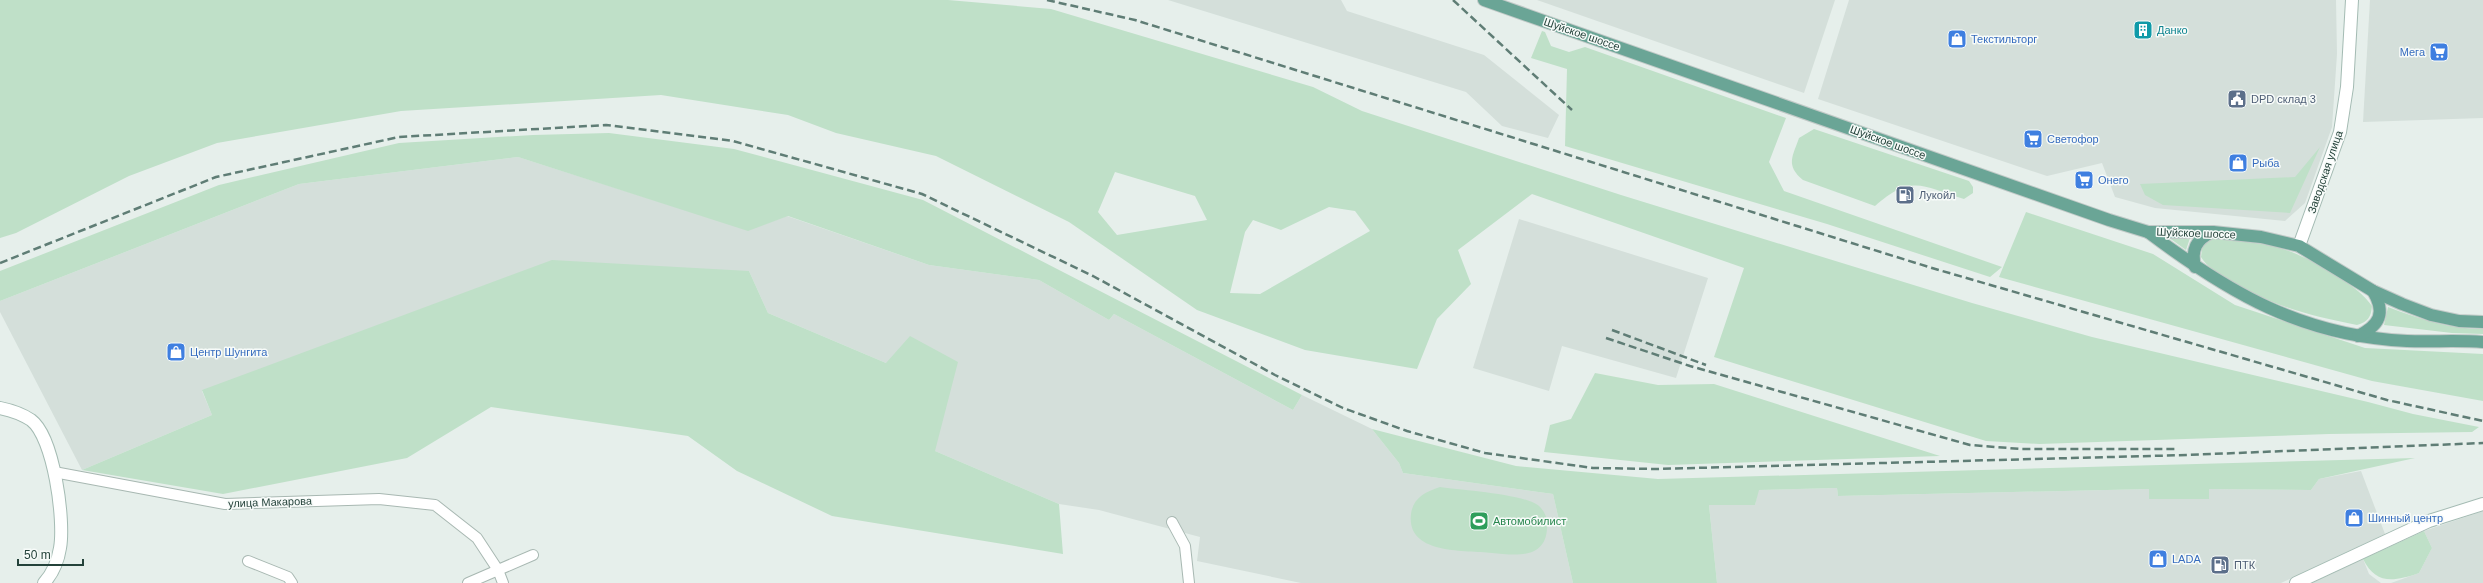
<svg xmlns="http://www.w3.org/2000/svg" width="2483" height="583" viewBox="0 0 2483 583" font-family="Helvetica,sans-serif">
	<rect width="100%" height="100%" fill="#e6efeb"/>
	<g fill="#d4dfda">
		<polygon points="1168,0 1341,0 1347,11 1484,55 1559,115 1548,138 1502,126 1466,92"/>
		<polygon points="1537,0 1835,0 1804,93"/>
		<polygon points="1849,0 2336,0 2337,54 2332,127 2305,203 2285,221 2155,208 2115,197 2102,163 2047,176 1818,99"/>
		<polygon points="2370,0 2483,0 2483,118 2363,122"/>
		<polygon points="518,157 748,230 787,216 929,265 1039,280 1109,320 1114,314 1293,410 1302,395 1372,429 1399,463 1403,473 1553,494 1573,583 1301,583 1197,561 1200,537 1099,510 1059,504 935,451 886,363 768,313 749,271 202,391 212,415 82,470 0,312 0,301 299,184"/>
		<polygon points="1519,219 1708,278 1676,378 1562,346 1549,391 1473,368"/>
		<polygon points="2361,471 2385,534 2281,583 1717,583 1709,505 1755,505 1758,490 1837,488 1838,496 2149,489 2149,498 2209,499 2209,489 2311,490 2319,479"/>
		<polygon points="2483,511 2483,583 2391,583 2419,573 2432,548 2424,531"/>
		<polygon points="2363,559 2369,574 2381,583 2312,583"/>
	</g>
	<g fill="#bfe0c8" fill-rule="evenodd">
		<path d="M0 0H948L1051 9 1313 87 1362 111 1621 195 1972 303 2092 337 2368 402 2413 414 2479 427 2472 432 2329 434 2039 444 1986 441 1714 357 1744 268 1532 194 1458 250 1471 284 1437 319 1417 369 1305 350 1197 310 1069 222 936 156 836 133 788 115 661 95 401 111 217 143 129 176 16 233 0 238ZM1115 172 1195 196 1207 220 1117 235 1098 212ZM1329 207 1355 211 1370 231 1260 294 1230 293 1245 232 1253 220 1281 230Z"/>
		<polygon points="1542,31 1545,32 1551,46 1569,52 1585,47 1786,118 1769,162 1784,191 2002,267 1990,277 1827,224 1565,146 1567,69 1531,58"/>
		<path d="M1814 129 1969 181 1973 187V193L1964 199C1922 186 1912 174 1875 206L1803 180C1785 165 1793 156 1799 138Z"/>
		<polygon points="609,133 734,149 923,200 1302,395 1293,410 1114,314 1109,320 1039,280 929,265 788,216 748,231 518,157 299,184 0,301 0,271 219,185 399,143 533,135"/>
		<polygon points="2320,147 2290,213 2163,205 2145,195 2140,184 2295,177"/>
		<polygon points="2026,212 2153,254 2235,305 2365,348 2483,354 2483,401 2372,381 1999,277"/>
		<polygon points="2168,237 2190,238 2186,250"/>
		<path d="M2220 238C2242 242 2268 243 2289 251 2313 260 2358 285 2372 306 2371 317 2368 322 2357 325 2308 315 2270 306 2226 278 2217 272 2207 267 2201 257L2203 243 2209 239Z"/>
		<polygon points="552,260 749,271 768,313 886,363 910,336 958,362 935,451 1059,504 1063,554 832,516 737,471 688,436 491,407 407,458 223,494 82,470 212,415 202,390"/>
		<path d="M2388 307C2420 319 2449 329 2483 329V334L2452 333 2384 325Z"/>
		<polygon points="1595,373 1658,385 1714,384 1940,456 1668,465 1544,452 1550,425 1571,419"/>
		<polygon points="1372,429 1516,466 1658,479 2415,458 2319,479 2311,490 2209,489 2209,499 2149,499 2149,489 1838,496 1837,488 1759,490 1755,505 1709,505 1717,583 1573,583 1553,494 1403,473 1399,463"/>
		<path d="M1440 487C1460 490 1528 494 1540 507 1546 513 1548 521 1547 529 1545 560 1514 555 1492 553 1465 550 1406 555 1411 514 1413 498 1425 492 1440 487Z"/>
		<path d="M2424 531 2432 548 2419 573C2391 583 2375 583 2363 559Z"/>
	</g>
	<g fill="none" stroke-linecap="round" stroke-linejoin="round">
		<defs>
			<g id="minor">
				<polyline points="54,472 225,504 379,499 435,505 477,538 498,570 503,583"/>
				<polyline points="1172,522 1185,546 1189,583"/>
				<polyline points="248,561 288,577 292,583"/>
				<polyline points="468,583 533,555"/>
			</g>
			<g id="secondary">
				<polyline points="2299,246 2340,132 2347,87 2352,0"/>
				<path d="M0 408C10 410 22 414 31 420 54 437 65 521 60 548 58 561 53 573 44 583"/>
				<polyline points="2296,583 2429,521 2483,504"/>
			</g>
			<g id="primary">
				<polyline points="1484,0 2109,220 2148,232 2213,232 2261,237 2299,246 2373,291 2402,304 2431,315 2459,321 2483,322"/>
				<path d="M2148 232C2229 293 2302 336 2407 341 2432 342 2458 340 2483 342"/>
				<path d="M2195 267C2191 249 2196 240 2212 232"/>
				<path d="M2358 336C2380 325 2386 313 2373 291"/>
			</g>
		</defs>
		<use href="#minor" stroke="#a8b8b2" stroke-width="12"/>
		<use href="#secondary" stroke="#a4bbb3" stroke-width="14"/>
		<use href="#primary" stroke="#c2cac8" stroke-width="14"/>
		<use href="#minor" stroke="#fff" stroke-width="10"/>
		<use href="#secondary" stroke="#fff" stroke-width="12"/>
		<use href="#primary" stroke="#6aa596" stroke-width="12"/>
		<g stroke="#5f7d75" stroke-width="2.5" stroke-dasharray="8 4" stroke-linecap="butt">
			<polyline points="1047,0 1135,20 1932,268 2387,400 2483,421"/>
			<polyline points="1453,0 1572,110"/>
			<polyline points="0,263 216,177 399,137 606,125 733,141 922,194 1093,276 1275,375 1343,408 1407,431 1485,453 1593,468 1655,469 2187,455 2483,443"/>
			<polyline points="1612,330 1706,365"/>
			<polyline points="1606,338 1690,366 1970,445 2021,449 2177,449"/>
		</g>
	</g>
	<defs>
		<symbol id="building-square" viewBox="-11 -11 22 22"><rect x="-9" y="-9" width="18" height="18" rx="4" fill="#0f9aa8" stroke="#f7fbf9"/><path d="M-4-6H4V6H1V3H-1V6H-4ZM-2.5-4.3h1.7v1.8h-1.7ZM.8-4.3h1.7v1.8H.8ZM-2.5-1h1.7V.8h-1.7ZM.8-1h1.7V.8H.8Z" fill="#fff"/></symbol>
		<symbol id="shop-square" viewBox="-11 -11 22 22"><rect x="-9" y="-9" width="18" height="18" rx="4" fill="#3f7fe0" stroke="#f7fbf9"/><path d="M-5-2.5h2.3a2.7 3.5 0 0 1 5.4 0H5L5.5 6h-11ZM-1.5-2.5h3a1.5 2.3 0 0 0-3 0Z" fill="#fff"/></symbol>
		<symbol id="supermarket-square" viewBox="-11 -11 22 22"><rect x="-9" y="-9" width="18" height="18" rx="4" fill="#3f7fe0" stroke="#f7fbf9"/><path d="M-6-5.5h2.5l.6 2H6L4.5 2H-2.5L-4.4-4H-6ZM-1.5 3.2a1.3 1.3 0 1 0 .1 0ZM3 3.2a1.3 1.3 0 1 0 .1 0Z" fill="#fff"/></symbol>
		<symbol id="civic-square" viewBox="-11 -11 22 22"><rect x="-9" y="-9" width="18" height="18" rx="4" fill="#5c6f8a" stroke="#f7fbf9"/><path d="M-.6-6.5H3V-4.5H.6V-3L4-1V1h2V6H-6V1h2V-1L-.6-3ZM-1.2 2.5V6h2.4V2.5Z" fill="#fff"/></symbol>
		<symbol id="fuel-square" viewBox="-11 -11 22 22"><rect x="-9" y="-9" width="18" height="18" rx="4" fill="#5c6f8a" stroke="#f7fbf9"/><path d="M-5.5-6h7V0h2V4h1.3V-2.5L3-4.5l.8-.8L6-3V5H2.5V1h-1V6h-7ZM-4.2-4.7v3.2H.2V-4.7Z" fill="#fff"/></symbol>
		<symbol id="stadium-square" viewBox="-11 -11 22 22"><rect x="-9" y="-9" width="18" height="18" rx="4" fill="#2e9e5b" stroke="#f7fbf9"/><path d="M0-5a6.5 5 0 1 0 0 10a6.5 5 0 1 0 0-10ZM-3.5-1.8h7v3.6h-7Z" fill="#fff"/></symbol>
	</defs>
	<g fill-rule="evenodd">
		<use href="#building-square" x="2132" y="19" width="22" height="22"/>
		<use href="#shop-square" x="1946" y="28" width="22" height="22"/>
		<use href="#supermarket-square" x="2428" y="41" width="22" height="22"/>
		<use href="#civic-square" x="2226" y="88" width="22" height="22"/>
		<use href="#supermarket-square" x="2022" y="128" width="22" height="22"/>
		<use href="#shop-square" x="2227" y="152" width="22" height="22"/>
		<use href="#supermarket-square" x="2073" y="169" width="22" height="22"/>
		<use href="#fuel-square" x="1894" y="184" width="22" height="22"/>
		<use href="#shop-square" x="165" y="341" width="22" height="22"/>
		<use href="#shop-square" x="2343" y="507" width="22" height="22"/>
		<use href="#stadium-square" x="1468" y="510" width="22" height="22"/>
		<use href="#shop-square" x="2147" y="548" width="22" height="22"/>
		<use href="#fuel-square" x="2209" y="554" width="22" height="22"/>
	</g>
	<g text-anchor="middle" stroke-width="3" stroke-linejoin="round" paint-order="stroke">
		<g font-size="11" fill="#0d838f" stroke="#f7fbf9" text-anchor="start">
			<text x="2157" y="34">Данко</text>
		</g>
		<g font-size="11" fill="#24423a" stroke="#f7fbf9">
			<text transform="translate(1582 34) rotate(19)" y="4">Шуйское шоссе</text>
			<text transform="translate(1888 142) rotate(20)" y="4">Шуйское шоссе</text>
			<text transform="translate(2325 172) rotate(-71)" y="4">Заводская улица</text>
			<text transform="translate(2196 233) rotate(2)" y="4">Шуйское шоссе</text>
			<text transform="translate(270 502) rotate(-2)" y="4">улица Макарова</text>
		</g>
		<g font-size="11" fill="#366cbe" stroke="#f7fbf9" text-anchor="start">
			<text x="1971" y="43">Текстильторг</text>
			<text x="2425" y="56" text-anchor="end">Мега</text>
			<text x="2047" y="143">Светофор</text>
			<text x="2252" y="167">Рыба</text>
			<text x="2098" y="184">Онего</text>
			<text x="190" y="356">Центр Шунгита</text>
			<text x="2368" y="522">Шинный центр</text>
			<text x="2172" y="563">LADA</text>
		</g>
		<g font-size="11" fill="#4e5e75" stroke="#f7fbf9" text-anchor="start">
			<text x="2251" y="103">DPD склад 3</text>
			<text x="1919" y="199">Лукойл</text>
			<text x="2234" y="569">ПТК</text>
		</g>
		<g font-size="11" fill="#27864d" stroke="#f7fbf9" text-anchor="start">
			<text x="1493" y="525">Автомобилист</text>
		</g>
	</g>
	<path d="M18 559v6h65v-6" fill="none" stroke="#24423a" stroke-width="2"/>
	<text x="24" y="559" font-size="12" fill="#24423a" stroke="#f7fbf9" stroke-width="3" paint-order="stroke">50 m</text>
</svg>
